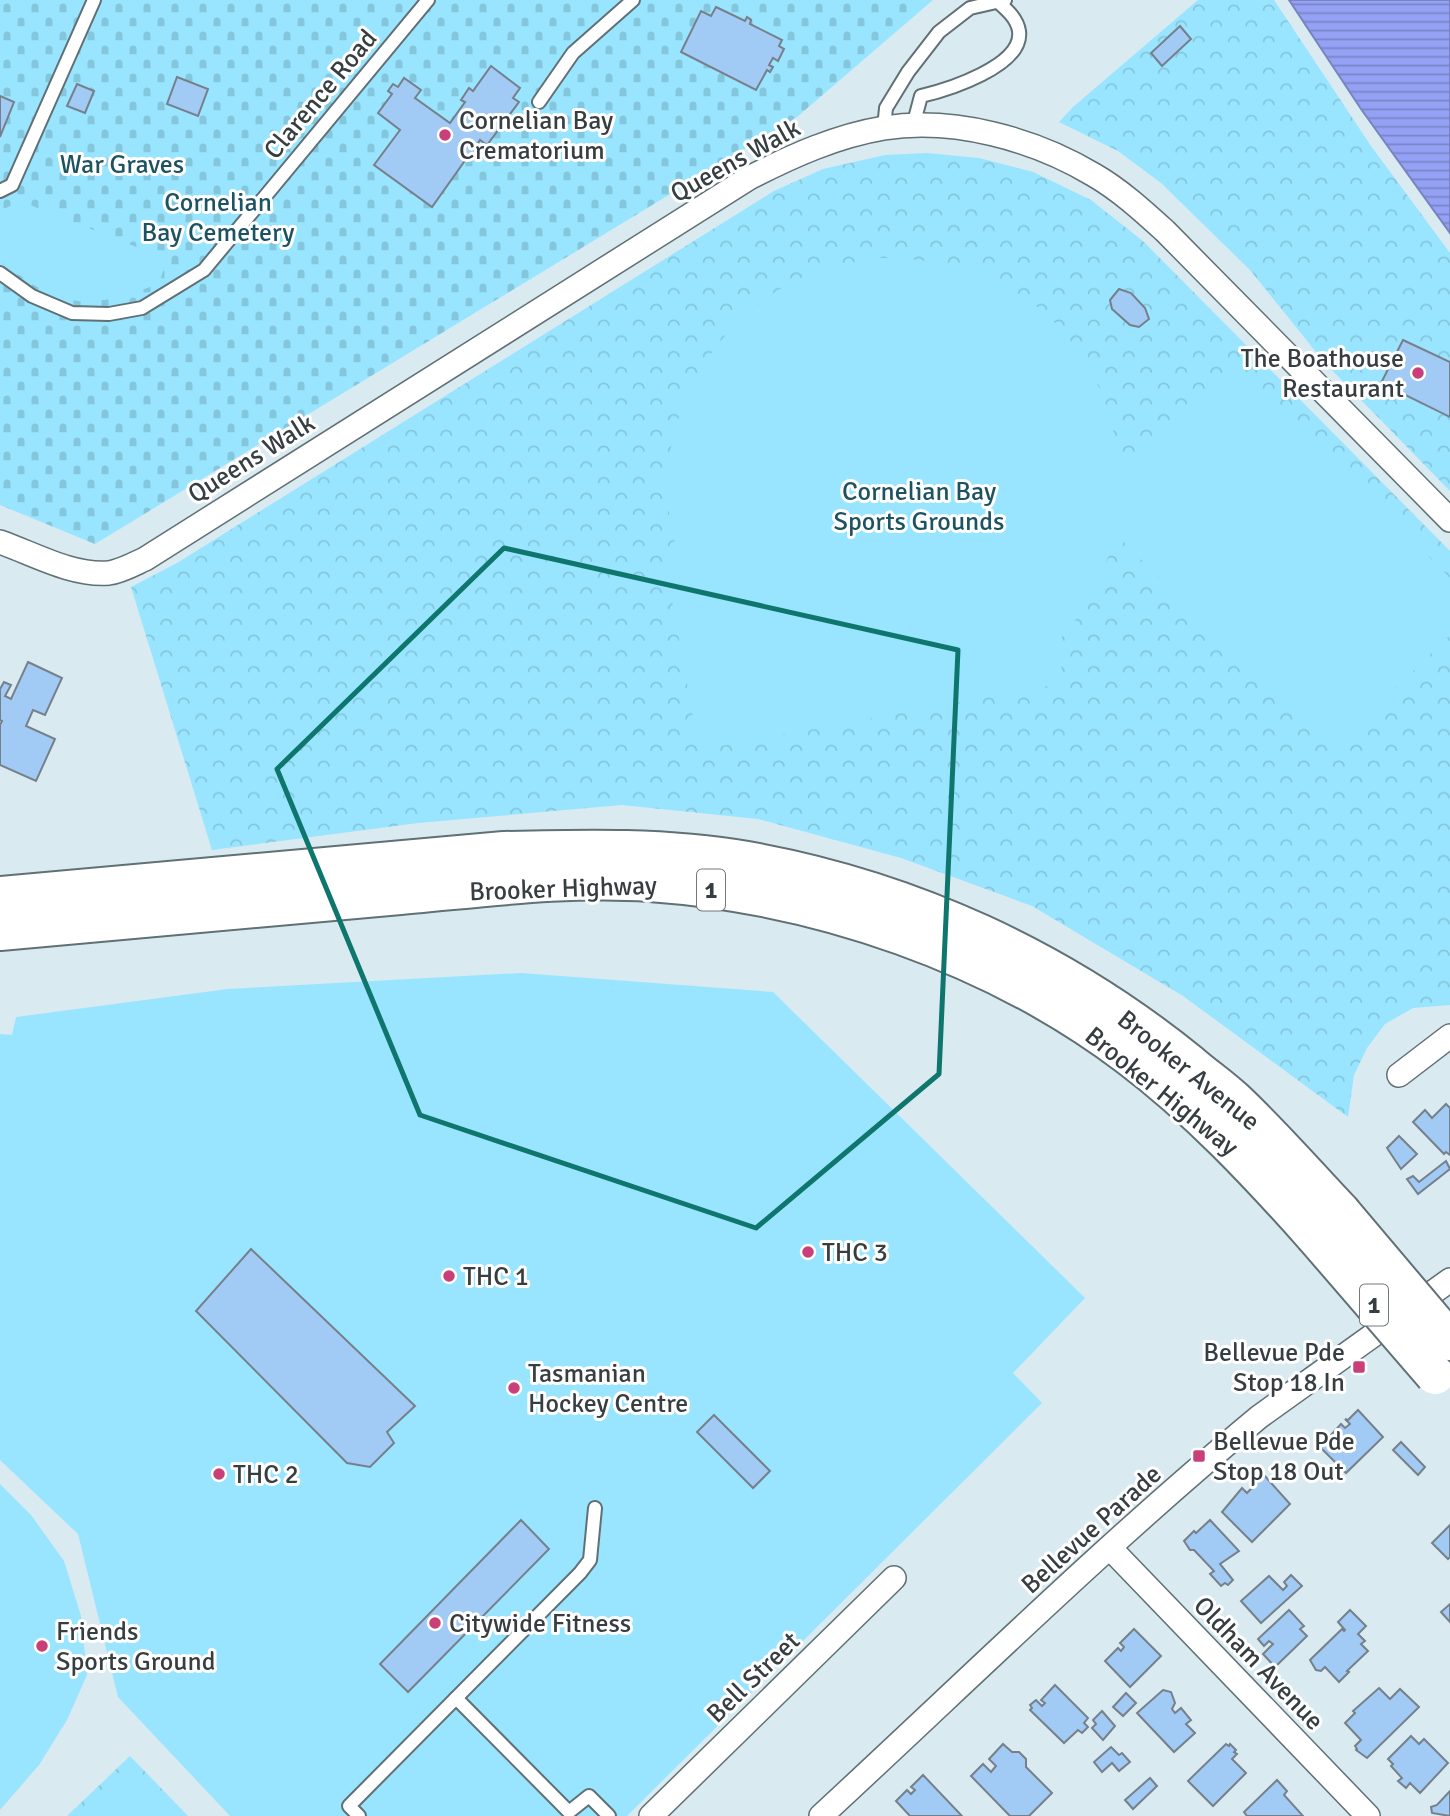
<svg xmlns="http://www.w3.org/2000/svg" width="1450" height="1816" viewBox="0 0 1450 1816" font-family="Signika,sans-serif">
	<defs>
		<pattern id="forest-crowns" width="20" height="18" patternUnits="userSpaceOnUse" patternTransform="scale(1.75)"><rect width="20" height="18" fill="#99e5ff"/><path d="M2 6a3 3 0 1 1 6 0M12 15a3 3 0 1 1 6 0" fill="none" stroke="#84c6dc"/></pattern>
		<pattern id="cemetery-stones" width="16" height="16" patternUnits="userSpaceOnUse" patternTransform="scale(1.75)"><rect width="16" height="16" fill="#99e5ff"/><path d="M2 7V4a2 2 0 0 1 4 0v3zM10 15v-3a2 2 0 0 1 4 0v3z" fill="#84c6dc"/></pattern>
		<pattern id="water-rules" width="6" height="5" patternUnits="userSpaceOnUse" patternTransform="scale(1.75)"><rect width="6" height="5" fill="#94a1f5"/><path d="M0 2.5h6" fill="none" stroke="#7a85c8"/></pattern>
	</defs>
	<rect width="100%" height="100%" fill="#d9eaf1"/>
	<g fill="url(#forest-crowns)">
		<polygon points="1198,0 1274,0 1371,146 1450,253 1450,491 1324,362 1250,270 1161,183 1118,151 1059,122 1073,107"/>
		<polygon points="927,153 979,158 1033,172 1091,200 1144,242 1450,551 1450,1005 1413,1008 1385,1024 1367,1048 1354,1075 1348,1117 1183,996 1032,906 901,858 758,819 622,805 418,823 212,850 131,587 177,563 774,191 823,169 885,155"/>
		<polygon points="130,1756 188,1816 67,1816"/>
	</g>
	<polygon fill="url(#cemetery-stones)" points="0,0 933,0 797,117 95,544 0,505"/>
	<g fill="#99e5ff">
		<path d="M20 201 167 259 159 284C107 302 75 314 25 279 17 273 6 268 0 259V211Z"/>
		<path d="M881 258C1020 258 1111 342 1121 480L1239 365 1450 578V635L1331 752 1116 534C1103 575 1087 611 1057 642L1064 683 699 750 666 567 682 564C640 457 694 333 793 282 821 267 851 262 881 258Z"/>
		<polygon points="521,973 773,992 1085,1298 1013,1373 1042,1403 627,1816 230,1816 118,1697 78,1534 0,1460 0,1034 12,1035 16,1017 228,989"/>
		<polygon points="0,1484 31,1515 64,1561 81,1616 87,1675 67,1720 39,1765 0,1810"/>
		<polygon points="123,1769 168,1816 74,1816"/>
	</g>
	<polygon fill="url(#water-rules)" stroke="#7883bf" stroke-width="2" points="1289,0 1450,0 1450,233 1361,109"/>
	<g fill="#a1caf4" stroke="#76808b" stroke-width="2">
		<polygon points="716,7 745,21 747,17 751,20 750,24 782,40 779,46 784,49 778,61 773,58 769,65 773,67 770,72 767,70 756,90 681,52 701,11 711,16"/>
		<polygon points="1180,26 1191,39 1162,66 1151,53"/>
		<polygon points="491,66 520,88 513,98 519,102 487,145 480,140 475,148 480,151 474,159 469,155 432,207 374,165 400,130 378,113 392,94 388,91 393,84 398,87 404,78 421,90 415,98 450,123 465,102 461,100 469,88 473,91"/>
		<polygon points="177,77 208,89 198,116 167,104"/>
		<polygon points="77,84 94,91 85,113 67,106"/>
		<polygon points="0,96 14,102 0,137"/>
		<polygon points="1119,289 1131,293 1145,308 1149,319 1139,327 1130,325 1112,309 1110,300"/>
		<polygon points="1403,340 1450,362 1450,417 1381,383"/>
		<polygon points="28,662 62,678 45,715 33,710 26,726 55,739 36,781 0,765 0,725 2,721 0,720 0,689 4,682 11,685 5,696 11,699"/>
		<polygon points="1446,1104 1450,1108 1450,1155 1446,1152 1444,1154 1413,1122 1425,1110 1432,1118"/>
		<polygon points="1399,1136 1417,1154 1401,1169 1387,1148"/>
		<polygon points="1446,1161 1450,1169 1418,1194 1407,1179 1413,1176 1419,1182"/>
		<polygon points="251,1249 415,1406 387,1432 394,1443 370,1467 347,1463 196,1311"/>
		<polygon points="1358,1410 1383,1437 1346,1473 1320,1447 1341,1424 1345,1428 1350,1424 1345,1419 1348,1420"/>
		<polygon points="714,1415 770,1471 753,1488 697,1432"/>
		<polygon points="1401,1442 1425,1467 1418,1475 1393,1450"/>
		<polygon points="1264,1475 1290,1504 1252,1542 1222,1512 1242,1488 1247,1493"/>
		<polygon points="521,1520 549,1549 408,1692 380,1664"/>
		<polygon points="1210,1520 1239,1551 1220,1564 1233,1580 1228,1585 1225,1583 1221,1586 1210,1574 1214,1571 1194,1550 1190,1550 1184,1541 1194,1531 1196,1533"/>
		<polygon points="1450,1525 1450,1557 1448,1559 1432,1543"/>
		<polygon points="1291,1575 1302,1586 1261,1623 1241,1601 1269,1576 1283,1590 1287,1586 1284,1582"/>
		<polygon points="1450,1604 1450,1622 1441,1612"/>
		<polygon points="1289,1610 1304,1626 1300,1629 1307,1636 1275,1667 1263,1654 1273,1644 1269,1641 1264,1646 1258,1639"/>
		<polygon points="1350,1610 1366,1626 1358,1634 1365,1641 1361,1644 1368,1651 1347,1671 1349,1672 1339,1682 1325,1667 1321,1671 1316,1670 1310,1660 1342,1629 1344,1631 1345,1630 1338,1622"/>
		<polygon points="1134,1629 1161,1656 1130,1687 1105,1661 1118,1648 1121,1651 1124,1647 1120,1643"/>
		<polygon points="1055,1685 1088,1718 1084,1723 1088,1727 1082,1733 1078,1730 1064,1743 1030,1710 1032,1708 1030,1705 1036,1700 1042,1706 1045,1703 1041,1700"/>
		<polygon points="1379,1688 1390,1699 1400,1689 1419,1707 1367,1758 1356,1750 1357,1749 1355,1746 1361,1740 1345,1723 1355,1713 1353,1711"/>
		<polygon points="1163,1690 1171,1692 1175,1703 1172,1709 1175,1713 1181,1708 1191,1720 1186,1724 1195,1733 1174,1752 1137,1713"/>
		<polygon points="1126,1693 1136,1703 1123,1716 1113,1707"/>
		<polygon points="1102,1711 1115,1726 1103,1740 1092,1728 1096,1724 1093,1720"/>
		<polygon points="1411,1736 1419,1744 1424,1739 1448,1763 1420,1793 1410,1783 1406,1788 1398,1781 1402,1778 1391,1766 1393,1764 1388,1759"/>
		<polygon points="1003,1744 1012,1752 1019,1752 1026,1759 1026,1767 1052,1793 1029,1816 1010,1816 971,1776 983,1764 991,1772 996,1766 989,1759"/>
		<polygon points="1226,1744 1229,1746 1230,1744 1236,1750 1234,1752 1237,1754 1232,1759 1246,1773 1213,1806 1188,1781"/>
		<polygon points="1111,1747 1119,1755 1122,1753 1130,1762 1119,1771 1112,1763 1102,1772 1094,1762"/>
		<polygon points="923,1775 962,1816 910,1816 896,1801 907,1790 911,1794 915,1790 911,1787"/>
		<polygon points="1150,1778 1157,1786 1133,1809 1125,1800"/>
		<polygon points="1277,1780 1287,1791 1284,1795 1303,1816 1247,1816 1244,1812"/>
		<polygon points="1450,1791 1450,1816 1432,1813 1431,1807 1437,1805"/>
	</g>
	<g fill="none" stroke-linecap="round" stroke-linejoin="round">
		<defs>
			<g id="service">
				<polyline points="539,102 573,53 633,0"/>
				<path d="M913 126 921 96C947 90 1024 66 1019 31 1017 18 1006 9 997 1"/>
				<polyline points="884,128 886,108 908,72 939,32 970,8 1005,0"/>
				<polyline points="0,191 12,185 94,0"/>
				<polyline points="0,273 32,296 72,313 109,314 142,308 204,270 428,0"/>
				<polyline points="456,1698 569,1812 589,1796 609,1816"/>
				<polyline points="359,1816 349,1806 580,1573 590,1560 595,1508"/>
			</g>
			<g id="minor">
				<path d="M0 542C34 554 72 576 109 573 122 571 134 564 145 559L749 178C792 156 836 136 884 128 954 117 1034 139 1094 175 1120 190 1143 211 1165 231L1450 520"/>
				<polyline points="1399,1075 1450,1036"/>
				<polyline points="1110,1548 1368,1816"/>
				<polyline points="651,1816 894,1578"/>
				<path d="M821 1816C966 1682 1107 1543 1259 1417L1450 1280"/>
			</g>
			<g id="trunk">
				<path d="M0 896 504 851C585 849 667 847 747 861 910 890 1062 960 1190 1064 1205 1077 1221 1088 1235 1101 1272 1136 1306 1175 1341 1212"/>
				<path d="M0 931C133 919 266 907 400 895 482 888 567 876 650 882 818 894 994 954 1129 1056 1198 1108 1257 1171 1314 1235"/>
			</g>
		</defs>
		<use href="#service" stroke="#607075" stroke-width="16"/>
		<use href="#minor" stroke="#607075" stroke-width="26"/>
		<use href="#trunk" stroke="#607075" stroke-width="42"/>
		<use href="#service" stroke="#fff" stroke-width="12"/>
		<use href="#minor" stroke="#fff" stroke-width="23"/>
		<use href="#trunk" stroke="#fff" stroke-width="38"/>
		<defs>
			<g id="trunk-bridge">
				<polyline points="1341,1212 1450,1341"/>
				<polyline points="1314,1235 1435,1375"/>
			</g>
		</defs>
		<use href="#trunk-bridge" stroke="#607075" stroke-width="42" stroke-linecap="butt"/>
		<use href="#trunk-bridge" stroke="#fff" stroke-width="38"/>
	</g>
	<path fill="none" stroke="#0f766e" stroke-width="5" stroke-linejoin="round" d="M504 548 958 650 939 1074 756 1228 420 1115 277 769Z"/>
	<g fill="#c83f79" stroke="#fff" stroke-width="2.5">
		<circle cx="445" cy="135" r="7"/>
		<circle cx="1418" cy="373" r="7"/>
		<circle cx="808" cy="1252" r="7"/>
		<circle cx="449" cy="1276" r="7"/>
		<rect x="1352" y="1360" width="14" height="14" rx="3.5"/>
		<circle cx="514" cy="1388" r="7"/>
		<rect x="1192" y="1449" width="14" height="14" rx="3.5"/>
		<circle cx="219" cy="1474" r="7"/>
		<circle cx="435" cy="1623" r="7"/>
		<circle cx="42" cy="1646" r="7"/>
	</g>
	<g text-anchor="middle" stroke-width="6" stroke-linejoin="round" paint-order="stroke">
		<g fill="#fff" stroke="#73787a" stroke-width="2">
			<rect x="697" y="869.5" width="28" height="41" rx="5"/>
			<rect x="1360" y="1284.5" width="28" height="41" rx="5"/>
		</g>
		<g font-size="24" font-weight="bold" fill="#373e41">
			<text x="711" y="898">1</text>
			<text x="1374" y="1313">1</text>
		</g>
		<g font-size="26" fill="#373e41" stroke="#fff">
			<text transform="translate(320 94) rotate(-50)" y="9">Clarence Road</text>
			<text transform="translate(735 160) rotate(-29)" y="9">Queens Walk</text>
			<text transform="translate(251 458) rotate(-32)" y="9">Queens Walk</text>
			<text transform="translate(563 888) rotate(-2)" y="9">Brooker Highway</text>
			<text transform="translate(1189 1070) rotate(39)" y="9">Brooker Avenue</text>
			<text transform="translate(1162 1091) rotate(39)" y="9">Brooker Highway</text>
			<text transform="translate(1091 1529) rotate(-42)" y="9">Bellevue Parade</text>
			<text transform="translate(1259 1663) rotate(46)" y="9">Oldham Avenue</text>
			<text transform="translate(753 1677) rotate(-44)" y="9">Bell Street</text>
		</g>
		<g font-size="26" fill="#373e41" stroke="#fff" text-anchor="start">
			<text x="459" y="129">Cornelian Bay<tspan x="459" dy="30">Crematorium</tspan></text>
			<text x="1404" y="367" text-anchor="end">The Boathouse<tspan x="1404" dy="30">Restaurant</tspan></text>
			<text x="822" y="1261">THC 3</text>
			<text x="463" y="1285">THC 1</text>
			<text x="1345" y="1361" text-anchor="end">Bellevue Pde<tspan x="1345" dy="30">Stop 18 In</tspan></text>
			<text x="528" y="1382">Tasmanian<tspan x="528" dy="30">Hockey Centre</tspan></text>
			<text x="1213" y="1450">Bellevue Pde<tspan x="1213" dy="30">Stop 18 Out</tspan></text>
			<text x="233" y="1483">THC 2</text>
			<text x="449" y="1632">Citywide Fitness</text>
			<text x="56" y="1640">Friends<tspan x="56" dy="30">Sports Ground</tspan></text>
		</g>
		<g font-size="26" fill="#1d5262" stroke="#fff">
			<text x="122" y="173">War Graves</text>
			<text x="218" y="211">Cornelian<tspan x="218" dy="30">Bay Cemetery</tspan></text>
			<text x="919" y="500">Cornelian Bay<tspan x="919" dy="30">Sports Grounds</tspan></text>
		</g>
	</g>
</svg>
